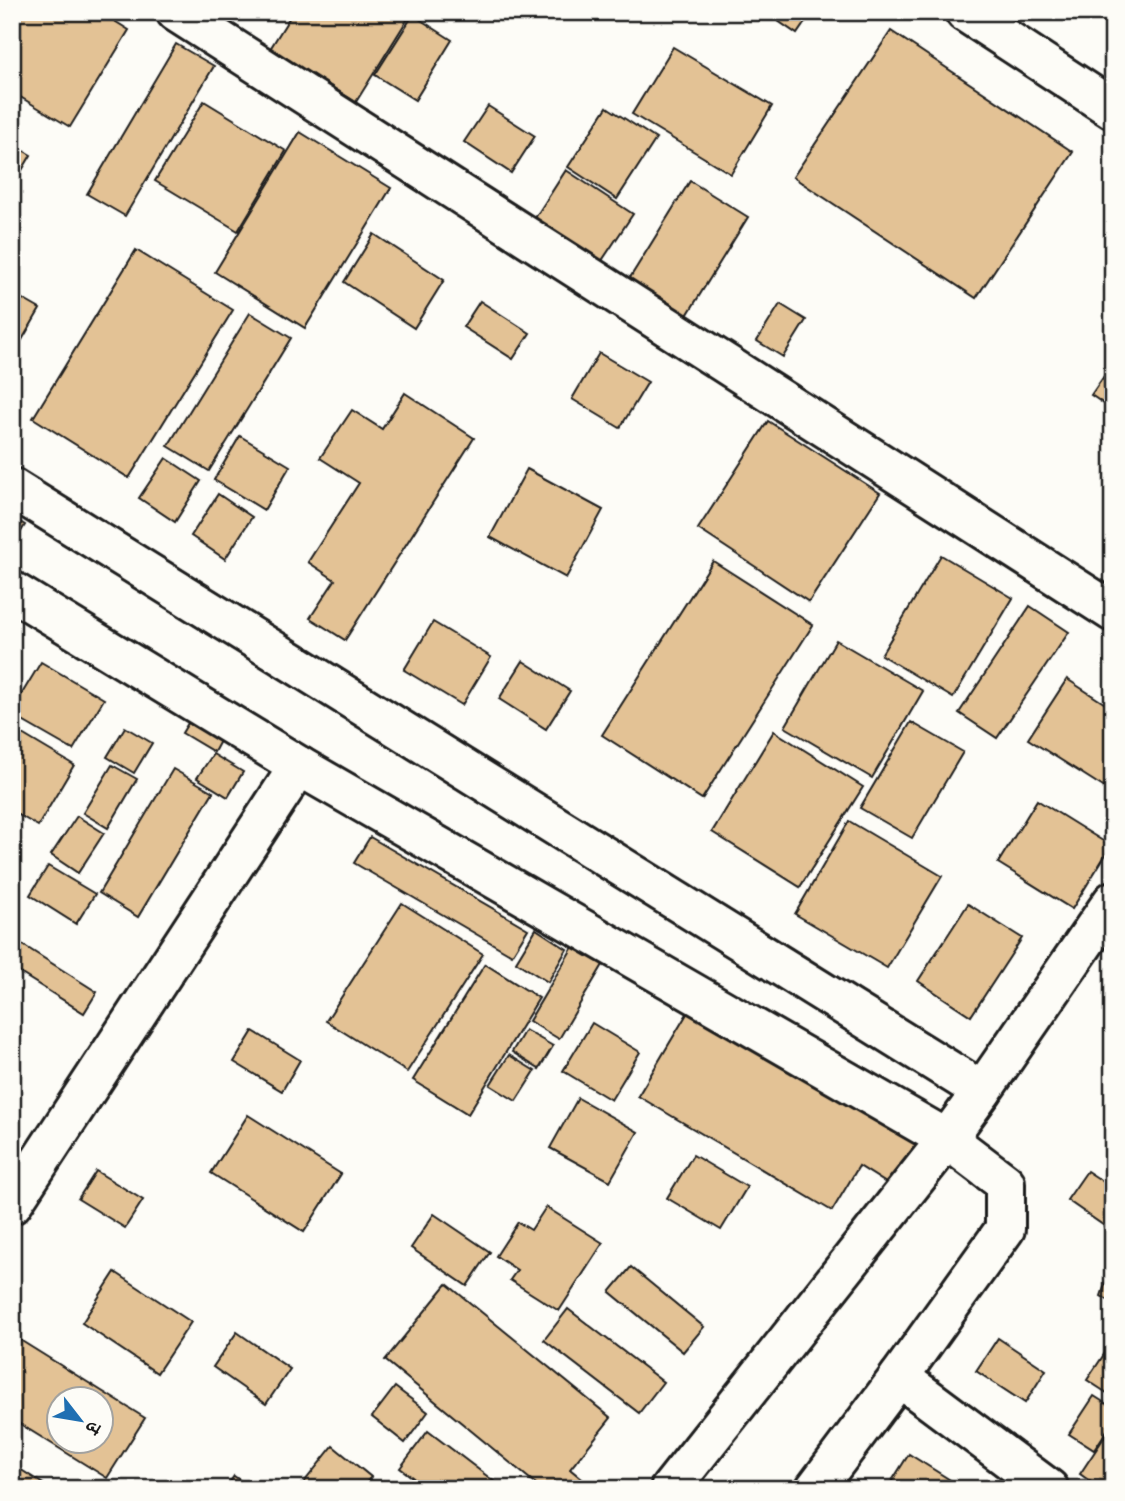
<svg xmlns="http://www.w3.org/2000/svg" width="1125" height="1501" viewBox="0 0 1125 1501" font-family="Dekko,'Playpen Sans Deva',sans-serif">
	<rect width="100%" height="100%" fill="#fdfcf7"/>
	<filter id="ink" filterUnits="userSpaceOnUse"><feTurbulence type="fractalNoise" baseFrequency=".0143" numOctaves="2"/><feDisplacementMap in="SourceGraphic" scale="14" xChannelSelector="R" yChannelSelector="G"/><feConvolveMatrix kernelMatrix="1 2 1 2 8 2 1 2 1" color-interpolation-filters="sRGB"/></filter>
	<g filter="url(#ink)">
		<g fill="#e3c295" stroke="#1c1c1c" stroke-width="2" fill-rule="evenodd">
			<polygon points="15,12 100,12 129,30 70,127 12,92 12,16"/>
			<polygon points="293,12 412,12 356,102 270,49"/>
			<polygon points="765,12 812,12 797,34"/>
			<polygon points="413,15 452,40 415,100 375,75"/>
			<polygon points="891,31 1073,152 976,298 793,177"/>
			<polygon points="176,44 214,66 125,216 87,194"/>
			<polygon points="673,47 772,106 731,174 632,114"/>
			<polygon points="204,101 286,151 238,231 155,181"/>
			<polygon points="488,106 535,136 511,173 464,142"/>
			<polygon points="607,107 656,139 617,199 568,167"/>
			<polygon points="300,132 391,188 305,328 215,272"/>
			<polygon points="12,144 31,155 12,187"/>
			<polygon points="566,170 633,214 601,262 535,218"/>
			<polygon points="690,181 748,217 686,317 628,281"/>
			<polygon points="374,234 444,280 414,328 344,282"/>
			<polygon points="136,250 233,310 129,478 33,418"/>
			<polygon points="12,293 40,309 12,357"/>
			<polygon points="480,301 530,333 513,359 463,327"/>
			<polygon points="780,304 806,320 783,357 757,341"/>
			<polygon points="250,313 291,338 209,471 168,446"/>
			<polygon points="599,353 648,382 620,428 572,399"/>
			<polygon points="1113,363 1113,410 1091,395"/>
			<polygon points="405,393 474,438 345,640 310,618 335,580 308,562 359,483 320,458 352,410 382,429"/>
			<polygon points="768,421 880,493 809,602 698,529"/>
			<polygon points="240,436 290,466 264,510 214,480"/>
			<polygon points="166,458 201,481 175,522 139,498"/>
			<polygon points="527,469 603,510 566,578 490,537"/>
			<polygon points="218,494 252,517 225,559 191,536"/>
			<polygon points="12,517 25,525 17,538 12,536"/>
			<polygon points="941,555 1013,598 953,698 881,655"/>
			<polygon points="713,561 813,625 702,799 602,735"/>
			<polygon points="1030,606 1069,632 997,738 959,713"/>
			<polygon points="433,622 491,657 462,705 404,670"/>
			<polygon points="836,640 923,691 872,778 785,727"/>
			<polygon points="523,661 570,691 546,729 499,699"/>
			<polygon points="41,662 104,699 73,750 12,715 12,710"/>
			<polygon points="1067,679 1113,709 1113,783 1108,790 1028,739"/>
			<polygon points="911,722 963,752 912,838 860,808"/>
			<polygon points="188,723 220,741 214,752 182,733"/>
			<polygon points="125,727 152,743 134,773 107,757"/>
			<polygon points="12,728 74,765 38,826 12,811"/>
			<polygon points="774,731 863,787 800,887 712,832"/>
			<polygon points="213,754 243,772 228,797 197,778"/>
			<polygon points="112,765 137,779 108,828 83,813"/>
			<polygon points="173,769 213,792 138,917 99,893"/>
			<polygon points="1037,800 1111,846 1072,909 998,863"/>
			<polygon points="77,816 104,833 78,873 51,855"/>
			<polygon points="849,821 942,876 887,968 795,914"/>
			<polygon points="370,837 528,929 512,955 354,863"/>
			<polygon points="48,866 95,894 76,924 30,895"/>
			<polygon points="402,903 483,954 407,1072 326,1021"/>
			<polygon points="968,904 1022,938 971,1016 918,981"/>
			<polygon points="536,929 567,949 548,982 516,962"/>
			<polygon points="12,938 97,992 84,1013 12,968"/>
			<polygon points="577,940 607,958 559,1039 529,1021"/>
			<polygon points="485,964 539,998 468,1114 413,1080"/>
			<polygon points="691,1007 920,1143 894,1188 859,1166 832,1211 638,1096"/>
			<polygon points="592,1023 640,1052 611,1100 563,1071"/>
			<polygon points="525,1030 553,1046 539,1069 512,1052"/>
			<polygon points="253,1031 300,1060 282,1091 234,1062"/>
			<polygon points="509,1055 535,1071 516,1101 490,1085"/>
			<polygon points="578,1098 638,1132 610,1181 550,1148"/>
			<polygon points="248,1115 341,1174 304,1232 211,1173"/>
			<polygon points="693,1155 747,1187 721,1230 667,1198"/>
			<polygon points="96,1171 143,1200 125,1228 78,1199"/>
			<polygon points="1087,1171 1113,1188 1113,1232 1067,1200"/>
			<polygon points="546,1207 603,1243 559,1311 510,1280 517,1270 496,1256 518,1222 531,1230"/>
			<polygon points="434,1214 490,1252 467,1286 411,1248"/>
			<polygon points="1113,1262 1113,1303 1101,1296"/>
			<polygon points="631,1267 704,1327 683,1352 610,1292"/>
			<polygon points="115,1272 191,1322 157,1373 82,1323"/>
			<polygon points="447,1284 611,1418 570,1469 594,1489 542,1489 385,1360"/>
			<polygon points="568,1309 663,1382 639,1413 544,1340"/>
			<polygon points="237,1332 290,1369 266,1404 213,1367"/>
			<path d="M12 1335 145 1418 107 1478 12 1419ZM60 1400H102V1442H60Z"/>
			<polygon points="998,1338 1046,1370 1025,1403 976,1371"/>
			<polygon points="1113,1341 1113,1397 1087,1380"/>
			<polygon points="395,1387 428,1412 405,1443 372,1417"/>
			<polygon points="1094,1396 1113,1408 1113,1421 1094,1450 1069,1434"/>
			<polygon points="1113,1424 1113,1486 1111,1489 1101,1489 1080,1474"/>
			<polygon points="428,1431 504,1489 428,1489 400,1468"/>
			<polygon points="333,1446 371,1477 361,1489 305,1489 301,1486"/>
			<polygon points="909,1454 955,1483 951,1489 890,1489 888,1487"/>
			<polygon points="12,1464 51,1489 12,1489"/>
			<polygon points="234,1476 252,1489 225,1489"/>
		</g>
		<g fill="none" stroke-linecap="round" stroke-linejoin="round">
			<defs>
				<g id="minor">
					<polyline points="176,12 1113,612"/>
					<polyline points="965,12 1113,109"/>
					<polyline points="12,488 982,1091"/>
					<polyline points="12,591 299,766 947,1139 1005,1183 1005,1229 899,1377 815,1489"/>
					<polyline points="12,1204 299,766"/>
					<polyline points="899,1377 1049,1489"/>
					<polyline points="670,1489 947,1139 982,1091 1113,901"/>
				</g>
			</defs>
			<use href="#minor" stroke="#1c1c1c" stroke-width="44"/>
			<use href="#minor" stroke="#fdfcf7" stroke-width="38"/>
		</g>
	</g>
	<rect width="1125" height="1501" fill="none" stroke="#fdfcf7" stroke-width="42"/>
	<rect x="21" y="21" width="1083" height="1459" fill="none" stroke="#1c1c1c" stroke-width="2.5" filter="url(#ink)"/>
	<g transform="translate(80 1420) rotate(121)"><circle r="33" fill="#fdfcf7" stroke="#a3a29f" stroke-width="2"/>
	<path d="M0-5L12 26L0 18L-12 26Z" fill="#1f6fb2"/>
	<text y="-10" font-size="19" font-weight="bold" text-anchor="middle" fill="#1c1c1c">उ</text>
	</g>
</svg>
